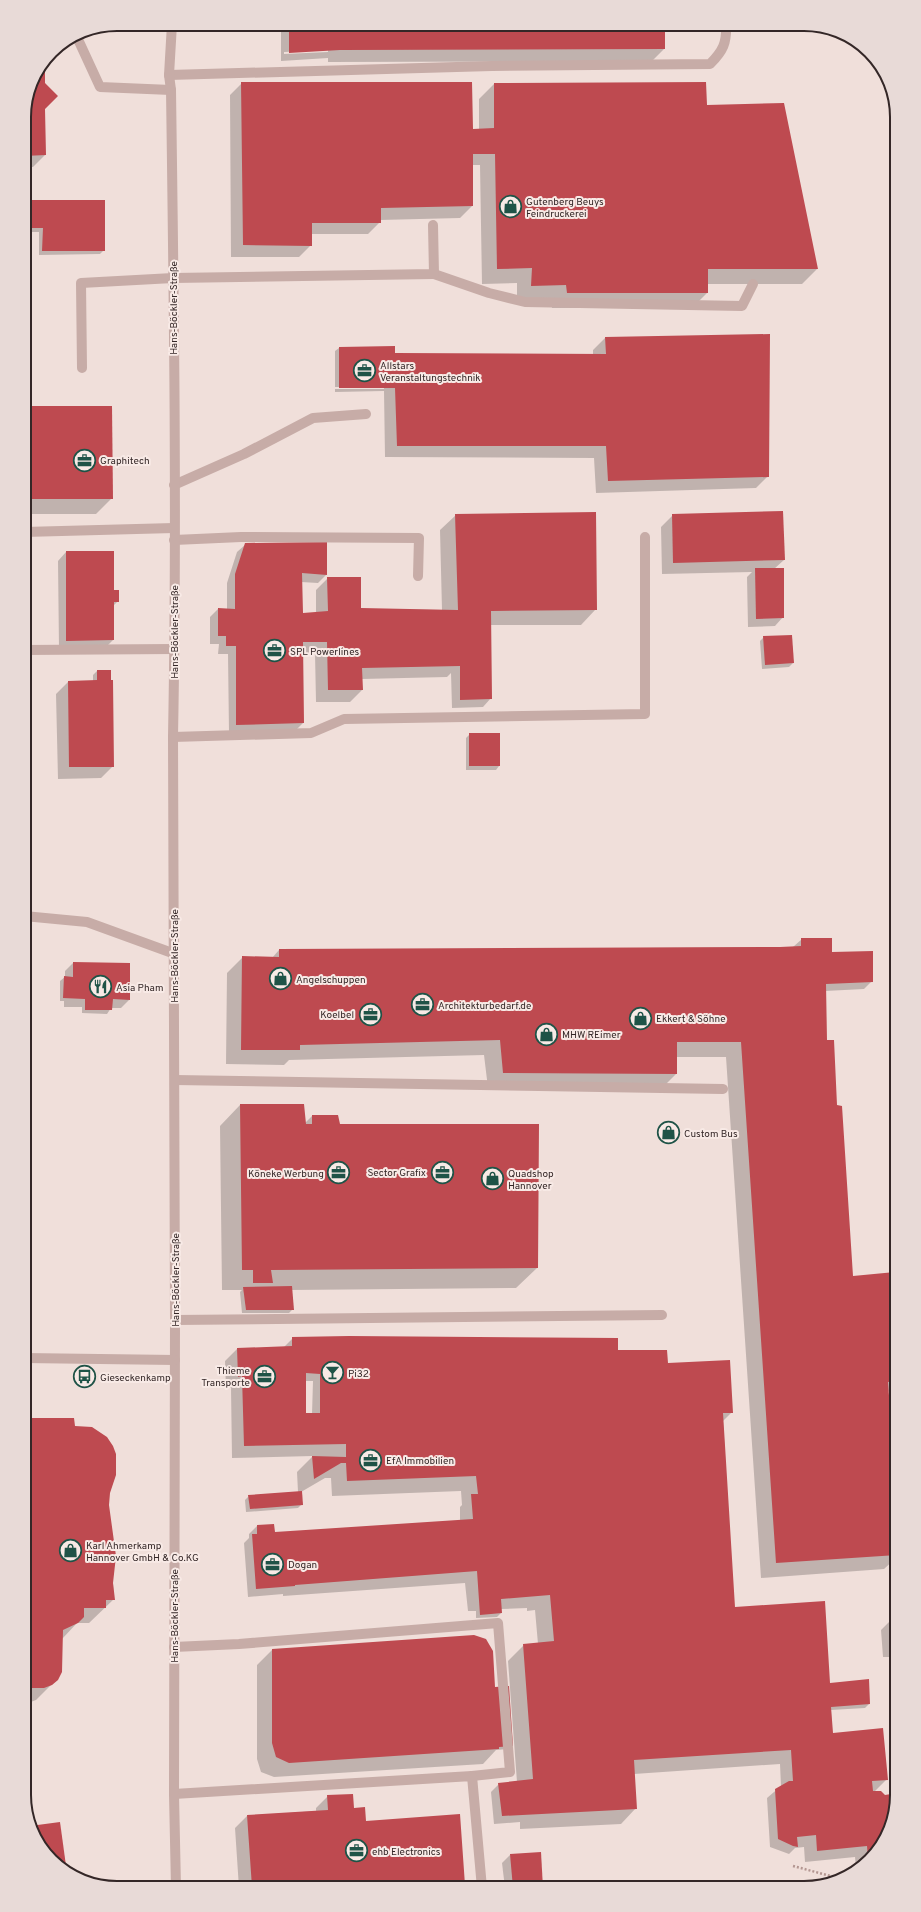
<svg xmlns="http://www.w3.org/2000/svg" width="921" height="1912" viewBox="0 0 921 1912" font-family="Overpass,sans-serif">
	<rect width="100%" height="100%" fill="#f0dfda"/>
	<g fill="#0003" fill-rule="evenodd">
		<path d="M281 24H664V49L652 61 328 62V58L281 61ZM328 50V52L284 54V52Z"/>
		<polygon points="44,62 45,155 33,167 24,167 24,111 33,76"/>
		<polygon points="242,83 472,130 479,130 479,99 494,84 705,83 706,106 817,269 802,284 707,284 708,292 692,308 552,308 551,300 517,301 517,283 482,284 480,165 472,165 472,206 460,218 380,220 380,222 368,234 311,234 311,245 299,257 231,257 230,95"/>
		<polygon points="24,193 29,201 104,250 100,254 39,255 39,232 28,232 29,362 25,366"/>
		<polygon points="769,335 768,476 756,488 596,493 594,458 385,457 384,391 335,392 335,389 384,389 384,387 335,387 335,351 339,348 394,354 593,355 593,350 605,338"/>
		<polygon points="24,407 112,498 96,514 24,514"/>
		<polygon points="456,515 596,609 581,625 490,625 491,698 483,707 452,708 451,673 447,677 362,679 362,690 350,702 316,702 315,653 302,653 303,723 295,731 229,733 228,654 218,654 219,644 210,644 210,617 218,609 227,609 227,583 237,552 246,544 326,543 326,575 318,583 301,582 302,614 316,613 316,590 328,578 360,609 442,610 440,530"/>
		<polygon points="673,515 784,560 774,569 783,617 775,626 748,627 747,577 752,572 662,574 661,527"/>
		<polygon points="66,552 113,591 118,601 113,606 113,640 105,648 59,649 58,561"/>
		<polygon points="764,637 793,663 789,667 762,669 760,641"/>
		<polygon points="97,671 110,680 113,766 101,778 58,779 56,694 68,682 93,681 93,675"/>
		<polygon points="470,734 499,766 496,770 466,770 466,738"/>
		<polygon points="802,939 831,954 872,981 864,989 825,991 826,1041 836,1106 852,1277 895,1273 897,1314 897,1383 888,1392 897,1517 897,1557 884,1569 761,1578 726,1057 676,1057 676,1074 661,1089 488,1088 484,1055 289,1060 284,1065 226,1064 227,973 243,957 272,958 279,950 793,947"/>
		<polygon points="73,963 129,1000 121,1008 111,1008 107,1014 82,1013 82,1007 64,1007 64,1001 60,1001 60,981 65,977 65,971"/>
		<polygon points="240,1105 305,1123 312,1116 537,1268 516,1288 291,1290 293,1309 289,1313 242,1313 240,1292 242,1290 222,1290 220,1126"/>
		<path d="M293 1338 617 1351 667 1364 732 1412 723 1421 734 1608 829 1684 869 1704 865 1708 831 1710 832 1734 887 1779 874 1792 885 1796 897 1794 881 1847 856 1868 855 1857 805 1862 804 1847 795 1848 789 1854 770 1847 767 1798 781 1786 780 1764 634 1774 636 1808 621 1824 520 1829V1822L494 1824 491 1792 499 1784 517 1782 508 1661 524 1645 538 1644 535 1610 527 1611V1608L501 1609V1613L497 1617 476 1618V1611H468L465 1583 283 1596V1594L248 1597 244 1543 249 1538V1534L257 1526 274 1533 460 1521V1507L462 1505 461 1491 332 1496 331 1478H325L301 1492 302 1504 298 1508 246 1512 245 1500 249 1496 298 1492 297 1472 313 1456 232 1458 231 1388H226L225 1361 237 1349 284 1347ZM305 1381H313L312 1414H305Z"/>
		<polygon points="24,1419 74,1427 108,1505 114,1599 89,1623 77,1623 62,1639 57,1679 36,1700 28,1703 24,1703"/>
		<polygon points="897,1617 897,1723 892,1657 883,1657 881,1630 893,1618"/>
		<polygon points="272,1650 494,1689 508,1749 496,1750 483,1764 274,1777 261,1772 257,1759 257,1665"/>
		<polygon points="328,1796 365,1822 464,1885 461,1888 239,1888 235,1828 247,1816 316,1811 316,1808"/>
		<polygon points="59,1824 65,1872 31,1830 30,1827"/>
		<polygon points="510,1855 542,1888 505,1888 502,1863"/>
	</g>
	<g fill="#be4a50" fill-rule="evenodd">
		<polygon points="289,24 665,24 665,49 340,50 289,53"/>
		<polygon points="45,61 45,83 58,96 45,109 46,155 24,156 24,111 33,76"/>
		<polygon points="241,82 472,82 473,129 494,128 494,83 706,82 707,105 784,103 818,269 708,269 708,293 567,293 566,285 531,286 532,268 497,269 495,154 473,154 473,206 381,208 381,223 312,223 312,246 243,245"/>
		<polygon points="24,192 29,192 30,200 105,200 105,251 42,251 43,228 29,228 30,362 24,362"/>
		<polygon points="770,334 769,477 608,481 606,446 397,446 395,388 339,388 339,347 395,346 395,353 606,354 605,337"/>
		<polygon points="24,406 112,406 113,499 24,499"/>
		<polygon points="783,511 785,560 673,563 672,514"/>
		<polygon points="596,512 597,610 491,611 492,699 460,700 460,666 362,668 363,690 328,690 327,642 303,642 304,723 236,725 236,646 226,646 226,636 218,636 218,608 235,609 235,574 245,543 327,542 327,575 302,573 303,613 328,611 327,577 361,577 361,608 458,610 455,514"/>
		<polygon points="66,551 114,551 114,590 119,590 119,602 114,602 114,640 66,641"/>
		<polygon points="755,568 784,568 784,618 756,619"/>
		<polygon points="792,635 794,663 765,665 763,636"/>
		<polygon points="97,670 111,670 111,680 113,680 114,767 69,767 68,681 97,680"/>
		<rect x="469" y="733" width="31" height="33"/>
		<polygon points="801,938 832,938 832,952 873,951 873,982 826,984 827,1040 834,1040 837,1105 842,1106 853,1276 895,1272 897,1381 888,1382 897,1503 897,1555 776,1563 741,1042 677,1042 677,1074 503,1073 500,1040 300,1045 300,1050 241,1050 242,956 279,957 279,949 780,947 801,946"/>
		<polygon points="73,962 130,963 130,1000 113,999 112,1010 85,1010 85,999 63,998 64,976 73,977"/>
		<polygon points="240,1104 304,1104 306,1124 312,1124 312,1115 338,1115 340,1124 539,1124 538,1268 271,1270 273,1283 253,1283 253,1270 242,1270"/>
		<polygon points="292,1286 294,1310 246,1310 243,1287"/>
		<path d="M349 1336 618 1338V1350H667L668 1363 730 1360 733 1413H723L735 1607 825 1601 830 1683 869 1679 870 1704 831 1707 833 1733 883 1728 888 1780 872 1781 873 1791H881L885 1795 897 1793V1795L881 1847 868 1858 867 1846 817 1851 816 1835 797 1837 798 1847 793 1846 778 1839 775 1789 789 1781H793L791 1750 634 1760 637 1809 502 1816 498 1783 533 1779 523 1644 554 1641 550 1595 501 1599 502 1613 480 1615 477 1571 295 1585V1586L256 1589 252 1534H257V1525L274 1524 275 1532 473 1519 471 1494H478L476 1476 347 1481 346 1463H341L314 1479 312 1456 346 1457V1444L244 1446 242 1376 238 1377 237 1348 292 1346V1337ZM306 1373 320 1374V1413H306Z"/>
		<polygon points="24,1418 74,1418 75,1426 92,1427 107,1437 113,1446 116,1454 116,1475 110,1493 109,1505 116,1556 113,1583 115,1600 106,1600 106,1608 84,1608 84,1617 78,1623 63,1630 62,1672 58,1680 52,1685 44,1688 24,1688"/>
		<polygon points="302,1491 303,1505 250,1509 248,1495"/>
		<polygon points="897,1616 897,1646 895,1646 892,1617"/>
		<polygon points="474,1635 486,1639 493,1651 495,1687 509,1686 513,1746 499,1747 499,1749 289,1763 276,1757 272,1743 272,1649"/>
		<polygon points="353,1794 354,1808 365,1807 366,1821 460,1814 465,1885 428,1888 335,1888 335,1881 252,1887 247,1815 328,1810 327,1795"/>
		<polygon points="60,1822 67,1873 31,1830 30,1826"/>
		<polygon points="541,1852 543,1888 513,1888 510,1854"/>
	</g>
	<g fill="none" stroke-linecap="round" stroke-linejoin="round">
		<polyline stroke="#b39691" stroke-width="2.5" stroke-dasharray="2 2" stroke-linecap="butt" points="793,1866 842,1879"/>
		<g stroke="#c7aca7" stroke-width="10">
			<polyline points="76,35 100,87 171,90"/>
			<path d="M169 75 492 66 710 64C723 51 727 43 726 24"/>
			<polyline points="434,274 489,293 525,302 742,306 753,284"/>
			<polyline points="82,368 81,283 173,278 434,274 433,225"/>
			<polyline points="174,485 244,454 313,418 366,414"/>
			<polyline points="24,532 174,528"/>
			<polyline points="174,540 241,537 419,538 418,576"/>
			<polyline points="24,650 174,649"/>
			<polyline points="173,737 311,733 344,719 645,714 645,537"/>
			<polyline points="24,916 87,922 175,954"/>
			<polyline points="175,1080 723,1089"/>
			<polyline points="175,1320 662,1315"/>
			<polyline points="174,1647 239,1644 498,1623 510,1772 472,1776"/>
			<polyline points="174,1794 472,1776 482,1888"/>
		</g>
		<g stroke="#c7aca7" stroke-width="10">
			<path d="M172 24 169 75 171 90C174 305 177 521 173 737L175 1320 174 1794 176 1888"/>
			<polyline points="24,1358 175,1360"/>
		</g>
	</g>
	<defs>
		<symbol id="shop-ring" viewBox="-11 -11 22 22"><circle r="9.5" fill="#f8eae6" stroke="#1f5347" stroke-width="1.5"/><path d="M-5-2.5h2.3a2.7 3.5 0 0 1 5.4 0H5L5.5 6h-11ZM-1.5-2.5h3a1.5 2.3 0 0 0-3 0Z" fill="#1f5347"/></symbol>
		<symbol id="office-ring" viewBox="-11 -11 22 22"><circle r="9.5" fill="#f8eae6" stroke="#1f5347" stroke-width="1.5"/><path d="M-6-3h4V-5.5h4V-3h4V5H-6ZM-1-4.5V-3h2v-1.5ZM-6 0V1H6V0Z" fill="#1f5347"/></symbol>
		<symbol id="restaurant-ring" viewBox="-11 -11 22 22"><circle r="9.5" fill="#f8eae6" stroke="#1f5347" stroke-width="1.5"/><path d="M-5-6h1v4h1v-4h1v4h1v-4h1v5L-1.5 .5V6h-2V.5L-5-1ZM5-6V6H3V1.5H1.5Q1.5-4 5-6Z" fill="#1f5347"/></symbol>
		<symbol id="bar-ring" viewBox="-11 -11 22 22"><circle r="9.5" fill="#f8eae6" stroke="#1f5347" stroke-width="1.5"/><path d="M-6-5H6L.8 .8V4.5H3.5V6h-7V4.5H-.8V.8Z" fill="#1f5347"/></symbol>
		<symbol id="bus-ring" viewBox="-11 -11 22 22"><circle r="9.5" fill="#f8eae6" stroke="#1f5347" stroke-width="1.5"/><path d="M-5-6H5V4H4V6H2V4H-2V6H-4V4H-5ZM-3.5-4V0h7V-4ZM-3.5 1.2v1.5H-2V1.2ZM2 1.2v1.5H3.5V1.2Z" fill="#1f5347"/></symbol>
	</defs>
	<g fill-rule="evenodd">
		<use href="#shop-ring" x="498" y="194" width="25" height="25"/>
		<use href="#office-ring" x="352" y="358" width="25" height="25"/>
		<use href="#office-ring" x="72" y="448" width="25" height="25"/>
		<use href="#office-ring" x="262" y="638" width="25" height="25"/>
		<use href="#shop-ring" x="268" y="966" width="25" height="25"/>
		<use href="#restaurant-ring" x="88" y="974" width="25" height="25"/>
		<use href="#office-ring" x="410" y="992" width="25" height="25"/>
		<use href="#office-ring" x="358" y="1002" width="25" height="25"/>
		<use href="#shop-ring" x="628" y="1006" width="25" height="25"/>
		<use href="#shop-ring" x="534" y="1022" width="25" height="25"/>
		<use href="#shop-ring" x="656" y="1120" width="25" height="25"/>
		<use href="#office-ring" x="430" y="1160" width="25" height="25"/>
		<use href="#office-ring" x="326" y="1160" width="25" height="25"/>
		<use href="#shop-ring" x="480" y="1166" width="25" height="25"/>
		<use href="#bar-ring" x="320" y="1360" width="25" height="25"/>
		<use href="#office-ring" x="252" y="1364" width="25" height="25"/>
		<use href="#bus-ring" x="72" y="1364" width="25" height="25"/>
		<use href="#office-ring" x="358" y="1448" width="25" height="25"/>
		<use href="#shop-ring" x="58" y="1538" width="25" height="25"/>
		<use href="#office-ring" x="260" y="1552" width="25" height="25"/>
		<use href="#office-ring" x="344" y="1838" width="25" height="25"/>
	</g>
	<g text-anchor="middle" stroke-width="4" stroke-linejoin="round" paint-order="stroke">
		<g font-size="10" fill="#342727" stroke="#f8eae6" text-anchor="start">
			<text x="526" y="205">Gutenberg Beuys<tspan x="526" dy="12">Feindruckerei</tspan></text>
			<text x="380" y="369">Allstars<tspan x="380" dy="12">Veranstaltungstechnik</tspan></text>
			<text x="100" y="464">Graphitech</text>
			<text x="290" y="655">SPL Powerlines</text>
			<text x="296" y="983">Angelschuppen</text>
			<text x="116" y="991">Asia Pham</text>
			<text x="438" y="1009">Architekturbedarf.de</text>
			<text x="354" y="1018" text-anchor="end">Koelbel</text>
			<text x="656" y="1022">Ekkert &amp; Söhne</text>
			<text x="562" y="1038">MHW REimer</text>
			<text x="684" y="1137">Custom Bus</text>
			<text x="426" y="1176" text-anchor="end">Sector Grafix</text>
			<text x="324" y="1177" text-anchor="end">Köneke Werbung</text>
			<text x="508" y="1177">Quadshop<tspan x="508" dy="12">Hannover</tspan></text>
			<text x="250" y="1374" text-anchor="end">Thieme<tspan x="250" dy="12">Transporte</tspan></text>
			<text x="348" y="1377">Pi32</text>
			<text x="100" y="1381">Gieseckenkamp</text>
			<text x="386" y="1464">EfA Immobilien</text>
			<text x="86" y="1549">Karl Ahmerkamp<tspan x="86" dy="12">Hannover GmbH &amp; Co.KG</tspan></text>
			<text x="288" y="1568">Dogan</text>
			<text x="372" y="1855">ehb Electronics</text>
		</g>
		<g font-size="10" fill="#342727" stroke="#f8eae6">
			<text transform="translate(173 308) rotate(-90)" y="4">Hans-Böckler-Straße</text>
			<text transform="translate(174 632) rotate(-90)" y="4">Hans-Böckler-Straße</text>
			<text transform="translate(174 956) rotate(-90)" y="4">Hans-Böckler-Straße</text>
			<text transform="translate(175 1280) rotate(-90)" y="4">Hans-Böckler-Straße</text>
			<text transform="translate(174 1616) rotate(-90)" y="4">Hans-Böckler-Straße</text>
		</g>
	</g>
	<path d="M0 0H921V1912H0ZM117 31H804A86 86 0 0 1 890 117V1795A86 86 0 0 1 804 1881H117A86 86 0 0 1 31 1795V117A86 86 0 0 1 117 31Z" fill="#e8dad7" fill-rule="evenodd"/>
	<path fill="none" stroke="#342727" stroke-width="2" d="M117 31H804A86 86 0 0 1 890 117V1795A86 86 0 0 1 804 1881H117A86 86 0 0 1 31 1795V117A86 86 0 0 1 117 31Z"/>
</svg>
